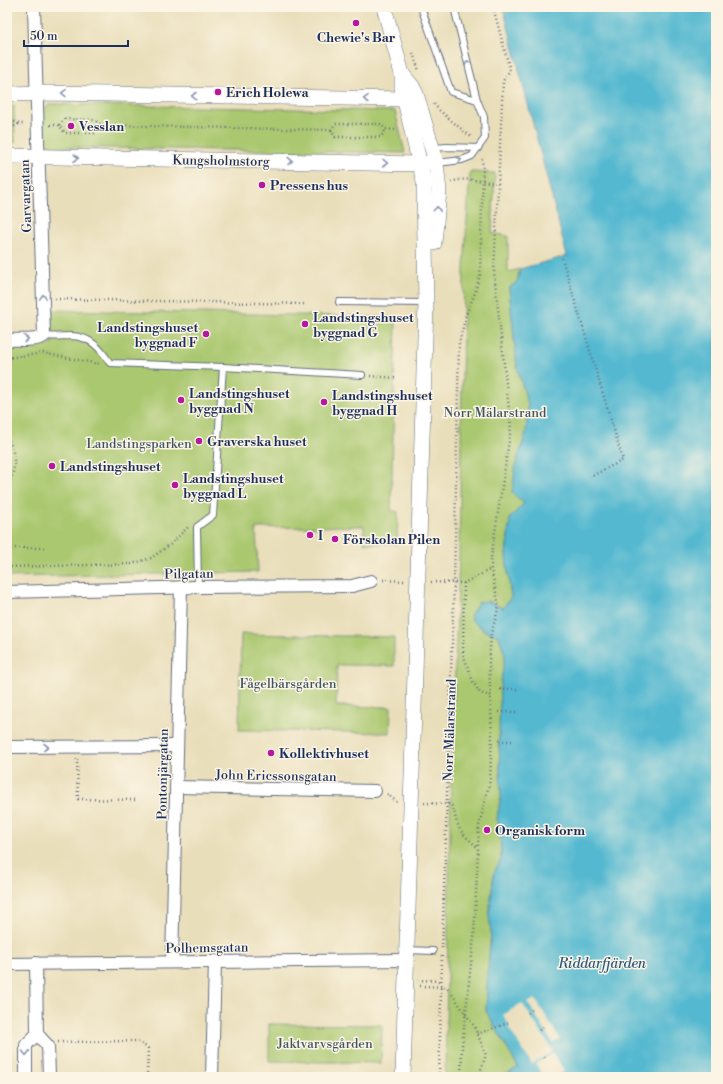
<svg xmlns="http://www.w3.org/2000/svg" width="723" height="1084" viewBox="0 0 723 1084" font-family="'Libre Bodoni',serif">
	<rect width="100%" height="100%" fill="#fcf5e5"/>
	<filter id="ink" filterUnits="userSpaceOnUse"><feTurbulence type="fractalNoise" baseFrequency=".025" numOctaves="2"/><feDisplacementMap in="SourceGraphic" scale="8" xChannelSelector="R" yChannelSelector="G"/><feConvolveMatrix kernelMatrix="1 2 1 2 8 2 1 2 1" color-interpolation-filters="sRGB"/></filter>
	<filter id="wash" filterUnits="userSpaceOnUse"><feTurbulence type="fractalNoise" baseFrequency=".012" numOctaves="4" result="noise"/><feDisplacementMap in="SourceGraphic" scale="16" xChannelSelector="R" yChannelSelector="G"/><feGaussianBlur stdDeviation="0.9" result="paint"/><feColorMatrix in="noise" values="0 0 0 0 0 0 0 0 0 0 0 0 0 0 0 0 0 1.4 0 .05"/><feComposite in="paint" operator="in"/></filter>
	<g filter="url(#wash)">
		<rect width="100%" height="100%" fill="#e9deba"/>
		<g fill="#aac870" stroke="#627c67">
			<polygon points="50,104 395,111 405,153 50,147 44,141 44,109"/>
			<polygon points="7,106 14,106 15,143 7,143"/>
			<polygon points="470,172 495,173 492,233 508,236 508,272 520,269 517,282 509,288 517,367 528,405 526,434 516,463 524,503 510,518 506,556 511,597 503,608 488,601 478,625 484,631 499,636 505,655 500,689 499,741 501,795 497,819 500,828 501,860 494,873 489,915 491,933 488,969 486,1011 518,1067 503,1077 445,1077 451,780 459,557 464,268"/>
			<polygon points="51,310 395,317 395,320 396,320 391,510 398,512 397,544 364,543 364,526 256,528 258,572 7,577 7,344 52,344"/>
			<polygon points="241,634 394,637 394,666 337,665 336,706 391,707 390,733 239,730"/>
			<polygon points="269,1024 382,1025 381,1063 269,1061"/>
		</g>
		<path fill="#52b8d0" stroke="#367497" d="M503 7H716V1077H503L518 1067 486 1011 488 969 491 933 489 915 494 873 501 859 500 828 497 819 501 795 499 741 500 689 505 655 499 636C487 632 481 628 471 620V614L479 602 488 601 503 608 511 597 506 556 510 518 524 503 512 493 516 463 526 434 528 405 517 367 509 288 517 282 520 269 567 256Z"/>
		<g fill="#e9deba">
			<polygon points="535,999 560,1039 553,1043 528,1003"/>
			<polygon points="522,1003 553,1051 532,1064 508,1027 509,1025 503,1015"/>
			<polygon points="553,1053 564,1071 555,1077 544,1077 536,1064"/>
		</g>
	</g>
	<g filter="url(#ink)">
		<g fill="none" stroke-linecap="round" stroke-linejoin="round">
			<defs>
				<g id="service">
					<polyline points="421,7 451,92 477,100 484,117 485,138 472,156 462,160 437,163"/>
					<polyline points="454,7 477,100"/>
					<polyline points="432,148 447,147 478,148"/>
					<polyline points="339,302 426,303"/>
					<path d="M44 336C53 337 63 336 72 336 91 337 100 348 110 363L223 367 213 515 197 527 198 587"/>
					<polyline points="223,367 362,375"/>
					<polyline points="407,950 433,951"/>
				</g>
				<g id="minor">
					<path d="M7 340C17 339 35 342 44 336L34 7"/>
					<polyline points="7,592 198,587 352,586 371,581"/>
					<polyline points="7,747 176,746"/>
					<polyline points="176,787 375,791"/>
					<polyline points="172,962 181,587"/>
					<polyline points="36,963 37,1034 48,1046 49,1075 47,1077"/>
					<polyline points="7,964 407,960"/>
					<polyline points="28,1077 26,1075 26,1045 37,1034"/>
					<polyline points="212,1077 215,961"/>
				</g>
				<g id="tertiary">
					<polyline points="384,7 402,74 402,88 424,182 426,303 403,1077"/>
					<polyline points="402,74 412,86 416,94 432,148 436,163 439,191 434,243"/>
					<polyline points="7,94 48,93 405,99 411,101 420,107"/>
					<polyline points="7,156 420,164 436,163"/>
				</g>
			</defs>
			<use href="#service" stroke="#636c7e" stroke-width="8"/>
			<use href="#minor" stroke="#636c7e" stroke-width="14"/>
			<use href="#tertiary" stroke="#636c7e" stroke-width="16"/>
			<g stroke="#636c7e" stroke-width="2.5" stroke-dasharray="1 3" stroke-linecap="butt">
				<polyline points="413,53 419,71"/>
				<polyline points="434,104 439,110 472,138"/>
				<polyline points="7,118 19,124 25,124"/>
				<polyline points="50,125 59,125 65,133 95,133 102,125 331,130"/>
				<polyline points="59,125 65,119 94,120 102,125"/>
				<polyline points="7,130 19,124"/>
				<polyline points="331,130 335,124 380,124 386,129 395,130"/>
				<polyline points="331,130 335,137 381,137 386,129"/>
				<path d="M451 182C463 177 482 181 495 183"/>
				<polyline points="562,258 623,460 590,477"/>
				<polyline points="55,299 307,304"/>
				<polyline points="7,358 43,353 99,364"/>
				<polyline points="370,376 395,378"/>
				<path d="M7 437C16 452 17 471 7 486"/>
				<polyline points="7,548 46,548"/>
				<polyline points="7,567 132,564 151,558 171,544 188,527"/>
				<polyline points="383,580 404,581"/>
				<polyline points="431,582 464,583 491,569"/>
				<polyline points="464,583 463,654 473,682 480,693 491,696"/>
				<polyline points="500,689 520,689"/>
				<polyline points="499,712 517,712"/>
				<polyline points="499,741 513,741"/>
				<polyline points="77,759 78,799 135,800"/>
				<polyline points="387,794 397,802"/>
				<path d="M424 803 450 804C456 810 454 818 458 825 461 834 471 841 478 848"/>
				<polyline points="442,948 454,583 459,343 466,315 475,293 480,275 483,168 482,159"/>
				<polyline points="418,980 442,981"/>
				<polyline points="420,986 447,987 474,1026 486,1055 479,1075"/>
				<polyline points="528,1013 532,1010"/>
				<polyline points="539,1030 543,1027"/>
				<polyline points="477,1034 508,1023"/>
				<polyline points="58,1042 137,1041 148,1048 147,1077"/>
				<polyline points="544,1057 545,1059"/>
				<polyline points="439,1077 442,955"/>
				<polyline points="461,1077 462,1046 474,937 479,826 490,780 492,736 489,663 491,634 499,606 491,569 491,558 511,428 494,272 503,81 510,70 493,7"/>
			</g>
			<use href="#service" stroke="#fff" stroke-width="6"/>
			<use href="#minor" stroke="#fff" stroke-width="12"/>
			<use href="#tertiary" stroke="#fff" stroke-width="15"/>
		</g>
		<defs><path id="oneway-chevron" d="M-2-3.5L2.5 0L-2 3.5" fill="none" stroke-width="1.6" stroke-linecap="round" stroke-linejoin="round"/></defs>
		<g stroke="#8d97ae">
			<use href="#oneway-chevron" transform="translate(468 63) rotate(-104)"/>
			<use href="#oneway-chevron" transform="translate(64 93) rotate(-179)"/>
			<use href="#oneway-chevron" transform="translate(194 96) rotate(-179)"/>
			<use href="#oneway-chevron" transform="translate(366 99) rotate(-179)"/>
			<use href="#oneway-chevron" transform="translate(76 158) rotate(1)"/>
			<use href="#oneway-chevron" transform="translate(459 160) rotate(-11)"/>
			<use href="#oneway-chevron" transform="translate(290 161) rotate(1)"/>
			<use href="#oneway-chevron" transform="translate(385 163) rotate(1)"/>
			<use href="#oneway-chevron" transform="translate(437 209) rotate(-85)"/>
			<use href="#oneway-chevron" transform="translate(43 297) rotate(-92)"/>
			<use href="#oneway-chevron" transform="translate(26 339) rotate(-1)"/>
			<use href="#oneway-chevron" transform="translate(46 747)"/>
			<use href="#oneway-chevron" transform="translate(26 1053) rotate(89)"/>
		</g>
	</g>
	<g fill="#b5179e" stroke="#fcf5e5" stroke-width="1.5">
		<circle cx="356" cy="23" r="4"/>
		<circle cx="218" cy="92" r="4"/>
		<circle cx="71" cy="126" r="4"/>
		<circle cx="262" cy="185" r="4"/>
		<circle cx="305" cy="324" r="4"/>
		<circle cx="206" cy="334" r="4"/>
		<circle cx="181" cy="400" r="4"/>
		<circle cx="324" cy="402" r="4"/>
		<circle cx="199" cy="441" r="4"/>
		<circle cx="52" cy="466" r="4"/>
		<circle cx="175" cy="485" r="4"/>
		<circle cx="310" cy="535" r="4"/>
		<circle cx="335" cy="539" r="4"/>
		<circle cx="271" cy="753" r="4"/>
		<circle cx="487" cy="830" r="4"/>
	</g>
	<g text-anchor="middle" stroke-width="3" stroke-linejoin="round" paint-order="stroke">
		<g font-size="13" font-weight="bold" fill="#1b2f5e" stroke="#fcf5e5" text-anchor="start">
			<text x="356" y="42" text-anchor="middle">Chewie's Bar</text>
			<text x="226" y="97">Erich Holewa</text>
			<text x="79" y="131">Vesslan</text>
			<text x="270" y="190">Pressens hus</text>
			<text x="313" y="322">Landstingshuset<tspan x="313" dy="15">byggnad G</tspan></text>
			<text x="198" y="332" text-anchor="end">Landstingshuset<tspan x="198" dy="15">byggnad F</tspan></text>
			<text x="189" y="398">Landstingshuset<tspan x="189" dy="15">byggnad N</tspan></text>
			<text x="332" y="400">Landstingshuset<tspan x="332" dy="15">byggnad H</tspan></text>
			<text x="207" y="446">Graverska huset</text>
			<text x="60" y="471">Landstingshuset</text>
			<text x="183" y="483">Landstingshuset<tspan x="183" dy="15">byggnad L</tspan></text>
			<text x="318" y="540">I</text>
			<text x="343" y="544">Förskolan Pilen</text>
			<text x="279" y="758">Kollektivhuset</text>
			<text x="495" y="835">Organisk form</text>
		</g>
		<g font-size="13" fill="#1b2f5e" stroke="#fcf5e5">
			<text transform="translate(221 160) rotate(1)" y="5">Kungsholmstorg</text>
			<text transform="translate(25 196) rotate(-92)" y="5">Garvargatan</text>
			<text transform="translate(189 573) rotate(-1)" y="5">Pilgatan</text>
			<text transform="translate(449 730) rotate(-88)" y="5">Norr Mälarstrand</text>
			<text transform="translate(162 774) rotate(-89)" y="5">Pontonjärgatan</text>
			<text transform="translate(276 775) rotate(1)" y="5">John Ericssonsgatan</text>
			<text transform="translate(207 947) rotate(-1)" y="5">Polhemsgatan</text>
		</g>
		<g font-size="13" fill="#3f5562" stroke="#fcf5e5">
			<text x="495" y="417">Norr Mälarstrand</text>
			<text x="139" y="448">Landstingsparken</text>
			<text x="288" y="688">Fågelbärsgården</text>
			<text x="325" y="1048">Jaktvarvsgården</text>
		</g>
		<g font-size="14" font-style="italic" fill="#2c5880" stroke="#fcf5e5">
			<text x="602" y="968">Riddarfjärden</text>
		</g>
	</g>
	<rect width="723" height="1084" fill="none" stroke="#fcf5e5" stroke-width="24"/>
	<path d="M24 40v6h104v-6" fill="none" stroke="#1b2f5e" stroke-width="2"/>
	<text x="30" y="40" font-size="12" fill="#1b2f5e" stroke="#fcf5e5" stroke-width="3" paint-order="stroke">50 m</text>
</svg>
